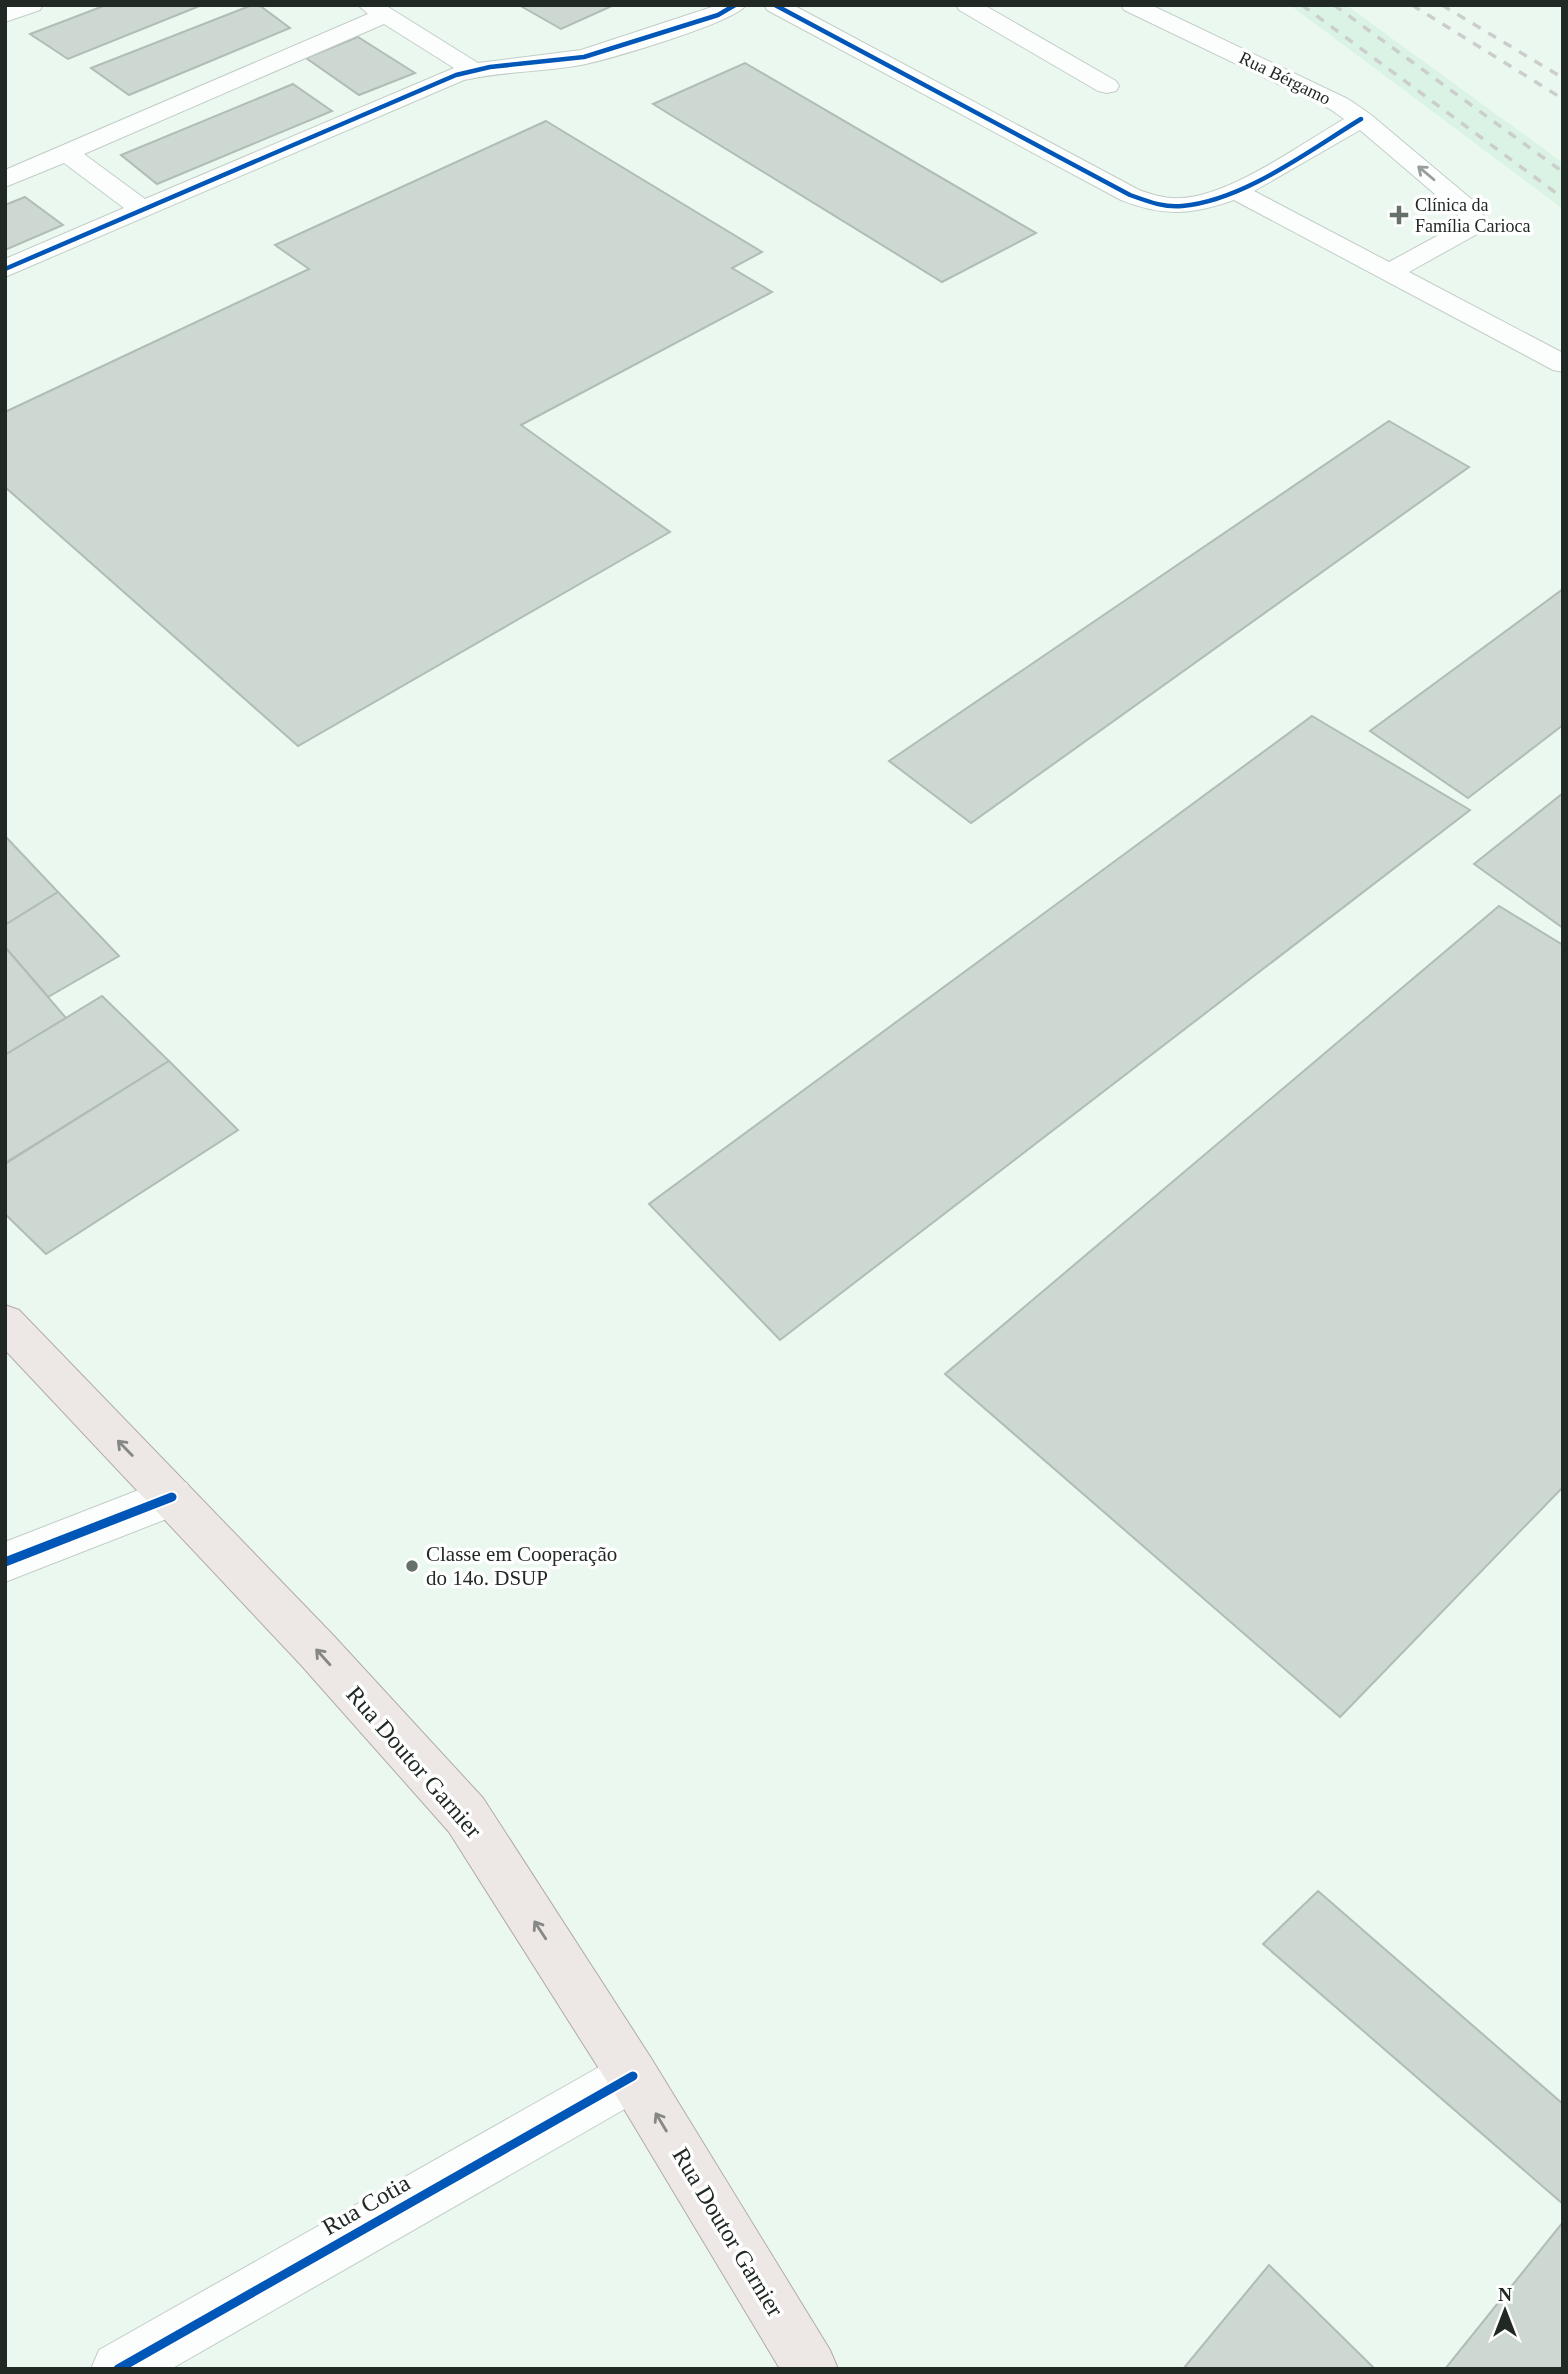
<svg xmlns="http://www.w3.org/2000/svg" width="1568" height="2374" viewBox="0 0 1568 2374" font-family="'Times New Roman',serif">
	<rect width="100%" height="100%" fill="#eaf8ef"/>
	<polygon fill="#dbf3e4" points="1290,5 1346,5 1563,163 1563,209"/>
	<g fill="#ccd8d1" stroke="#b0bcb5" stroke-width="2">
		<polygon points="106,5 202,5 68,59 30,34"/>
		<polygon points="252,5 259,5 290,28 129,95 91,68"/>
		<polygon points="519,5 614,5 561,29"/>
		<polygon points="358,37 415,73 359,95 306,58"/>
		<polygon points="745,63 1036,233 942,282 653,104"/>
		<polygon points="293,84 332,111 157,184 121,155"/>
		<polygon points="546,121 762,252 732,268 772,292 521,425 670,532 298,746 5,487 5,412 309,269 275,245"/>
		<polygon points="25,197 63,225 5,250 5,205"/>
		<polygon points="1389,421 1469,467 971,823 889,761"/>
		<polygon points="1563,589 1563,725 1468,798 1370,731"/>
		<polygon points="1312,716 1470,810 780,1340 649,1204"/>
		<polygon points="1563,793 1563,928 1474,864"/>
		<polygon points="5,836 58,892 5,925"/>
		<polygon points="58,892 119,956 48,997 5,947 5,925"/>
		<polygon points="1499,906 1563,945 1563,1487 1340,1717 945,1374"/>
		<polygon points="5,947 66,1018 5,1055"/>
		<polygon points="102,996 169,1061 5,1163 5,1055"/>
		<polygon points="169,1061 238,1130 46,1254 5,1214 5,1164"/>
		<polygon points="1318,1891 1563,2104 1563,2204 1263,1944"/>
		<polygon points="1563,2222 1563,2369 1445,2369"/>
		<polygon points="1269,2265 1375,2369 1183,2369"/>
	</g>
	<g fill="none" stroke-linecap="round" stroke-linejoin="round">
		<defs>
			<g id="minor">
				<polygon points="10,5 43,5 40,10 5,22 5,7"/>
				<path d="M358 5H385L478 63 581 50 718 5H746C734 23 612 58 586 64 546 72 504 71 464 80L5 277V259L124 208 64 163 5 187V170L368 14ZM384 24 454 68 145 199 84 154Z"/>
				<path d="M764 5H793L1139 190C1153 195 1166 199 1181 198 1230 196 1301 144 1344 119L1330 109 1124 10 1121 5H1151L1348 99 1370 114 1476 203 1486 220 1479 233 1409 272 1563 353V372L1553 370 1234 200C1190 215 1164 217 1121 200L767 10ZM1360 130 1456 212 1460 220 1459 224 1389 262 1254 191Z"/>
				<polygon points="956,5 984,5 1116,81 1119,86 1116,91 1107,93 1098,91 959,10"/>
				<polygon points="172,1477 187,1483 193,1497 187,1511 5,1582 5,1542"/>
				<polygon points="633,2051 651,2058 658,2076 651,2094 171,2369 91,2369 99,2350 615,2058"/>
			</g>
			<polygon id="major" points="5,1305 19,1310 333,1635 483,1798 651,2058 830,2350 838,2369 780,2369 615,2094 449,1832 301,1665 5,1350"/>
		</defs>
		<use href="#minor" stroke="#c2cdc6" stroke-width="2"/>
		<use href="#major" stroke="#b2aba6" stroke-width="2"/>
		<use href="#minor" fill="#fcfefd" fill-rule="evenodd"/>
		<use href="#major" fill="#ede8e6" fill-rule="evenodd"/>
		<g stroke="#cbcecc" stroke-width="3.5" stroke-dasharray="9 9" stroke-linecap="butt">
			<polyline points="1302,5 1563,198"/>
			<polyline points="1334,5 1563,172"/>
			<polyline points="1412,5 1563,99"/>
			<polyline points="1442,5 1563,78"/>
		</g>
		<defs>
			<g id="cycleway-far1">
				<path d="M775 5 1130 195C1147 201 1164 208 1182 206 1243 201 1310 150 1361 119"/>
				<polyline points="5,269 456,75 490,67 584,57 718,15 735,5"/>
			</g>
			<g id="cycleway">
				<polyline points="5,1562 172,1497"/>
				<polyline points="118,2369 633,2076"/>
			</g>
		</defs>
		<use href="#cycleway-far1" stroke="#fff" stroke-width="7"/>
		<use href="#cycleway" stroke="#fff" stroke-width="13"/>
		<use href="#cycleway-far1" stroke="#0057b8" stroke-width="4.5"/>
		<use href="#cycleway" stroke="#0057b8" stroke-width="9"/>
	</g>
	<defs><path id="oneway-shaft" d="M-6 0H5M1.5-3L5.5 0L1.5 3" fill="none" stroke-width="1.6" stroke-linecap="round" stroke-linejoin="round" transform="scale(1.75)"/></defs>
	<use stroke="#999e9b" href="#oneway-shaft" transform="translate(1426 173) rotate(-140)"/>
	<g stroke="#868885">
		<use href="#oneway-shaft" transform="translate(125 1448) rotate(-134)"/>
		<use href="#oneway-shaft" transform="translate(323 1657) rotate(-132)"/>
		<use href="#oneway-shaft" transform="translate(540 1930) rotate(-123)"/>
		<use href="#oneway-shaft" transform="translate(661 2122) rotate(-121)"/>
	</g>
	<g fill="#67716b" stroke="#fff" stroke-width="2.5">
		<path d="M1395.5 204.5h7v7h7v7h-7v7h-7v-7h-7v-7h7z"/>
		<circle cx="412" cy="1566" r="7"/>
	</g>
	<g text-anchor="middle" stroke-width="7" stroke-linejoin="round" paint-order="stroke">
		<g font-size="18" fill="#202924" stroke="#fff">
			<text transform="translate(1285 78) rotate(26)" y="6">Rua Bérgamo</text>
		</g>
		<g font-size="18" fill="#202924" stroke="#fff" text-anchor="start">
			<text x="1415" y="211">Clínica da<tspan x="1415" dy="21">Família Carioca</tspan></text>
		</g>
		<g font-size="21" fill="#202924" stroke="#fff" text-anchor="start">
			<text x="426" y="1561">Classe em Cooperação<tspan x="426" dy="24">do 14o. DSUP</tspan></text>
		</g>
		<g font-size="24" fill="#202924" stroke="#fff">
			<text transform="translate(414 1762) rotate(49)" y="8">Rua Doutor Garnier</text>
			<text transform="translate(366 2205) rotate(-30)" y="8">Rua Cotia</text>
			<text transform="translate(728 2232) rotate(59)" y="8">Rua Doutor Garnier</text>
		</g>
	</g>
	<rect width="1568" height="2374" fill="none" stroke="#202924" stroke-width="14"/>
	<g transform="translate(1505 2311)" stroke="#ffffff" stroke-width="5" paint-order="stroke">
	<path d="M0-5L12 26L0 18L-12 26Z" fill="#202924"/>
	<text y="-10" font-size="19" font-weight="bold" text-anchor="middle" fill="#202924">N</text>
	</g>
</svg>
